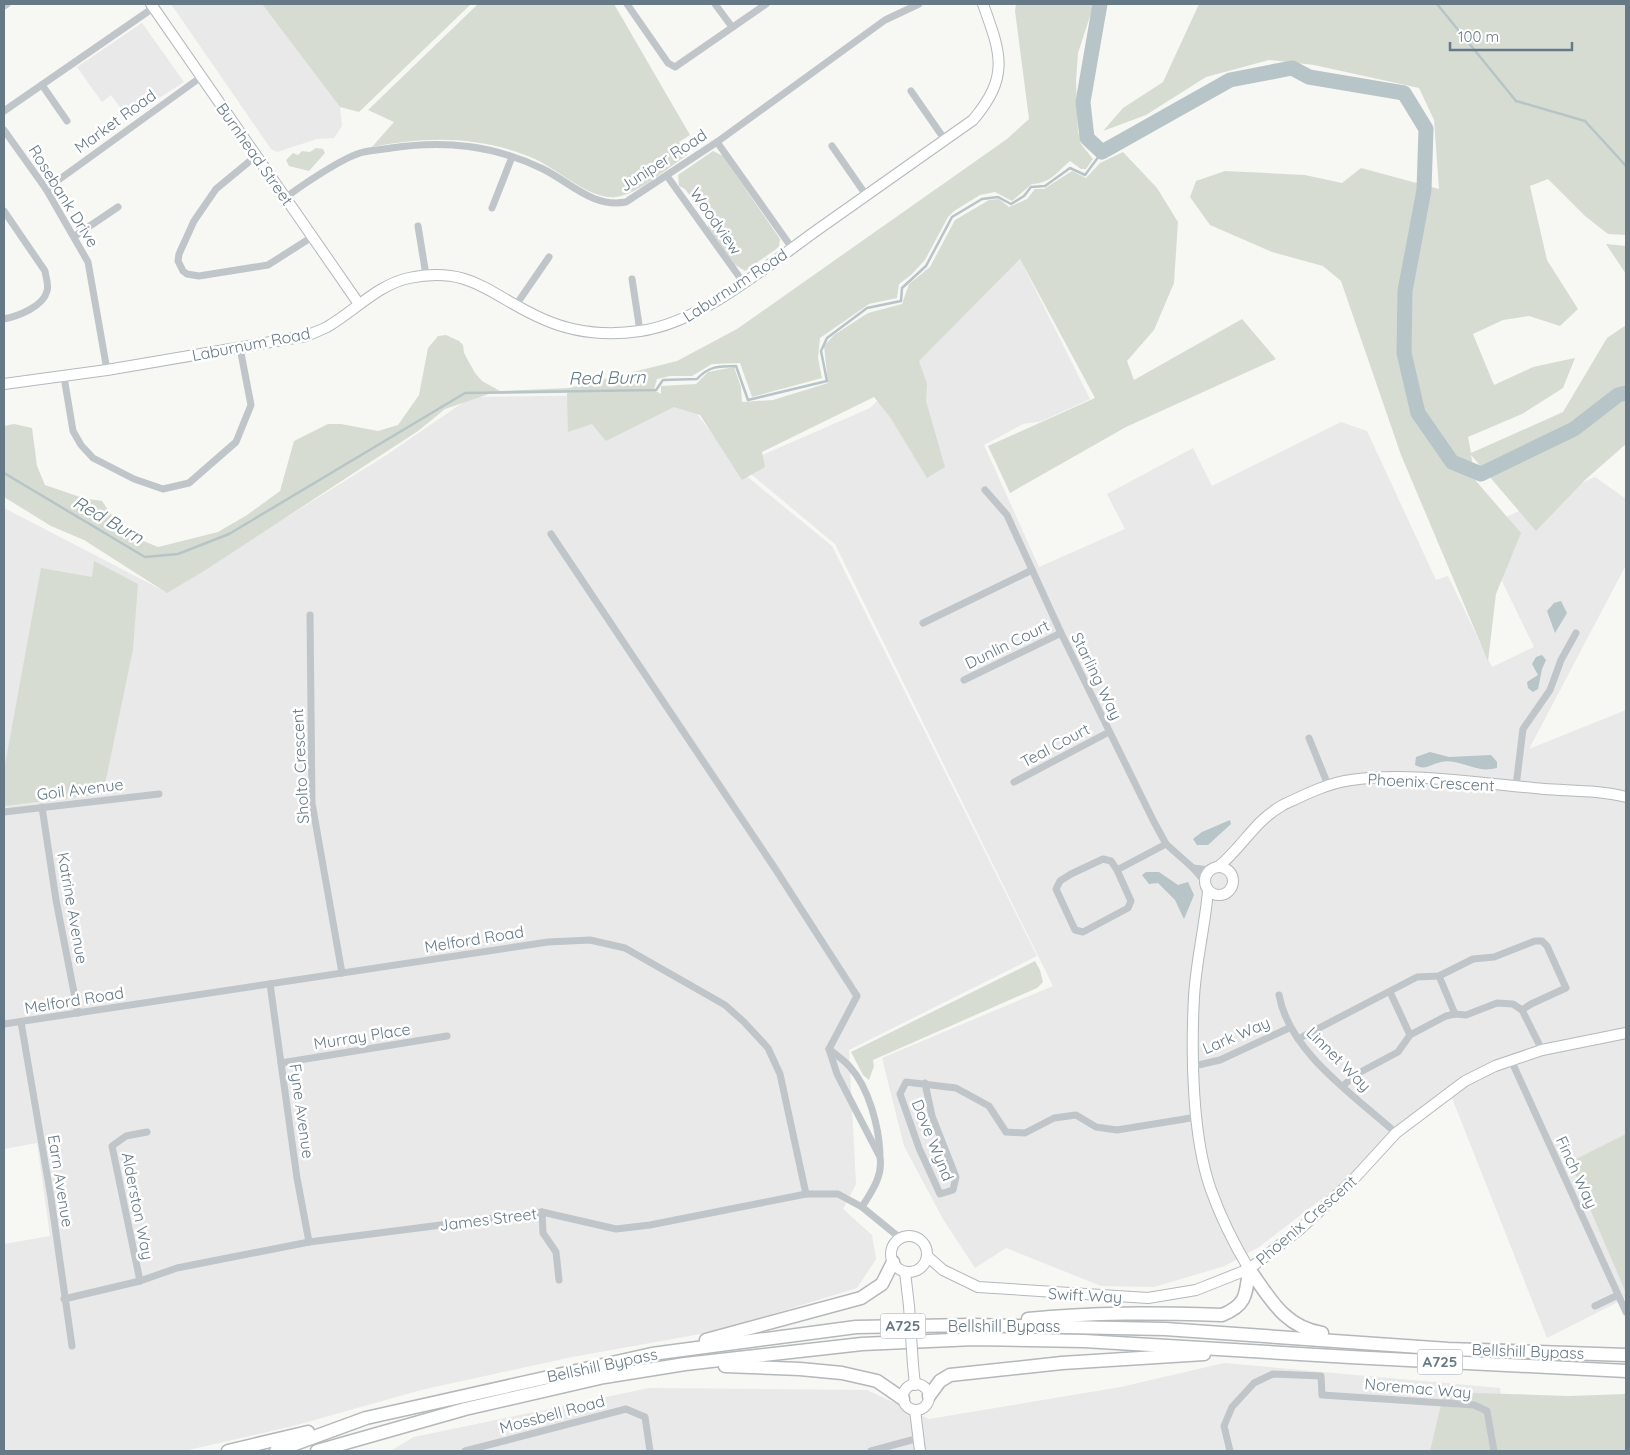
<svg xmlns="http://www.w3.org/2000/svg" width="1630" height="1455" viewBox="0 0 1630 1455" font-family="Quicksand,sans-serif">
	<rect width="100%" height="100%" fill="#f7f7f4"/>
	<g fill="#e8e9e8">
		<polygon points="171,4 262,4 340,107 342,126 334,138 317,139 277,152 271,149"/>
		<polygon points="142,23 184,82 128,118 111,95 102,102 77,67"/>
		<polygon points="1020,259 1090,399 1042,421 1023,424 984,445 1039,567 1125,529 1107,494 1193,448 1212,486 1341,422 1367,431 1436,580 1448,576 1492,667 1534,647 1477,530 1595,477 1626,499 1626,565 1529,749 1626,710 1626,1298 1547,1338 1452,1098 1403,1121 1375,1158 1259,1247 1225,1266 1154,1287 1101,1286 1006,1248 975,1268 943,1219 904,1146 882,1058 1053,986 835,544 740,465 870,408"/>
		<polygon points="681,394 744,474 832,546 1037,956 849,1050 856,1184 843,1209 872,1235 876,1259 857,1288 717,1331 572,1357 421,1390 293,1426 184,1451 4,1451 4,1244 50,1236 37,1143 4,1149 4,508 166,592 385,456 471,397"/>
		<polygon points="1224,1363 1500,1388 1506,1451 390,1451 414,1437 649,1388 867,1390 929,1419 1121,1387"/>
	</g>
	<g fill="#d7dcd3">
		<polygon points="262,4 471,4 359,112 340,107"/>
		<path d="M478 4H614L690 135 679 142 687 155C669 167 637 195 616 197 590 200 559 170 535 159 482 136 427 136 372 147L394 122 368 110Z"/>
		<path d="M1016 4H1094L1078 53 1076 81 1078 132 1081 144 1093 159 1086 169H1081L1070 161C1057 172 1051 183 1032 184L1012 201 995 192 980 195 954 211 948 217 925 260 911 275 899 284 897 298 869 304 820 338 818 358 822 378 752 397 740 363 712 364 692 376H670L657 379 654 390 661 394V386L696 384 708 372 734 367 741 387 742 402 773 400 828 383 824 346 834 335 868 313 902 304 909 284 930 267 955 220 989 200 999 199 1009 207 1027 199 1035 189H1044L1072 171 1086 178 1100 163 1123 152 1157 188 1178 222 1174 283 1154 330 1127 361 1134 380 1242 319 1276 359 1126 427 1010 493 988 446 1095 398 1020 259 919 361 927 384 926 401 945 467 927 478 890 417 874 397 762 452 765 467 742 480 700 415 674 407 606 441 592 424 568 432 567 393 489 394 445 409 418 431 204 571 167 593 84 540 51 526 4 497V426L14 424 32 428 37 466 45 485 83 498 102 501 124 533 158 547 218 532 247 515 280 491 294 441 328 424H341L378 431 398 425 419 395 428 348 438 336 446 335 459 341 463 345 464 353 475 373 482 381 500 391 569 388 677 361 737 329 1007 139 1029 119 1015 11Z"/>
		<polygon points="1199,4 1626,4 1626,235 1608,234 1585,216 1548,179 1530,186 1547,260 1578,309 1560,326 1529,316 1503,320 1473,334 1494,385 1533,367 1575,358 1563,388 1522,414 1468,437 1471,453 1563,412 1607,338 1626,325 1626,444 1585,480 1536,531 1471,455 1476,481 1521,533 1496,594 1488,661 1401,455 1341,281 1323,266 1272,252 1210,225 1190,197 1196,181 1225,171 1305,175 1342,183 1361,168 1439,189 1434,120 1419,88 1314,65 1269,60 1206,77 1146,115 1103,131 1123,108 1163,82"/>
		<polygon points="316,148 323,149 325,153 309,171 289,166 286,160 293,153 298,155 302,151 310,152"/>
		<polygon points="713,151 723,156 780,239 779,247 745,271 734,264 708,227 709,222 685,189 679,186 678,175"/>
		<polygon points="1606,244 1626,246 1626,274"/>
		<polygon points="94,561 138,584 133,649 103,794 4,806 4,770 41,568 92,577"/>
		<polygon points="1035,961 1040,970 1043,982 1037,988 873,1060 874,1066 869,1080 863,1075 851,1052"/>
		<polygon points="1626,1134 1626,1293 1570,1162"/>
		<polygon points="1444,1392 1569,1396 1626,1394 1626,1451 1430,1451"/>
	</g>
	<g fill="#b7c4c8">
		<polygon points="1561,601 1567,613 1555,633 1547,611 1554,603"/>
		<polygon points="1542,655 1546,660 1542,669 1538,689 1533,692 1528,688 1527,682 1538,675 1532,664 1536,657"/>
		<path d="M1430 752 1449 757 1491 755 1497 762V768C1492 769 1486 770 1481 769 1468 767 1454 759 1441 762 1431 764 1425 771 1415 765L1416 757Z"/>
		<polygon points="1230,820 1231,824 1208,845 1197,845 1193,839 1202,832"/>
		<polygon points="1146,872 1159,872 1178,885 1188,882 1194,895 1184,919 1175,900 1158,883 1149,884 1142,875"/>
	</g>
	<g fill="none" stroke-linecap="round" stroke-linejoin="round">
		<g stroke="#b7c4c8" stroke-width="2.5">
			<polyline points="1437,4 1516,101 1585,121 1626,166"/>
			<path d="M4 473 145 557 178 554 229 534 465 393 656 390 663 380 697 379C709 366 719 366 736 366L748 400 827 381 821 351 827 338 867 308 901 301 902 288 926 266 952 217 982 199 998 197 1011 204 1024 196 1031 187 1045 186 1070 168 1085 175 1102 152"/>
		</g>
		<polyline stroke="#b7c4c8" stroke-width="15" points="1100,4 1083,102 1087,138 1102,152 1230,80 1292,68 1309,77 1404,93 1426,129 1424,190 1405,291 1404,353 1418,413 1452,462 1481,474 1574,429 1618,395 1626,393"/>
		<defs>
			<g id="secondary">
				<polyline points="151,4 359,304"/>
				<path d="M4 384 107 370 306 336C313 333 321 330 327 327 355 311 377 285 409 278 473 265 491 297 543 319 574 333 606 336 640 331 701 323 769 264 820 228 871 192 922 156 973 120 1010 76 1001 54 983 4"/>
				<path d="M1218 867C1242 848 1255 820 1283 805 1304 795 1328 783 1351 780 1407 771 1486 784 1544 789 1572 791 1599 790 1626 797"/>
				<circle cx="1219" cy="881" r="14"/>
				<path d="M1208 891C1205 926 1196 961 1194 997 1191 1053 1192 1137 1211 1190 1221 1218 1234 1244 1249 1269"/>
				<circle cx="909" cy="1254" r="18"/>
				<polyline points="927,1256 943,1270 978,1287 1148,1298 1196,1290 1249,1269 1299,1230 1351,1182 1396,1133 1465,1081 1495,1066 1542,1050 1626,1033"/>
				<polyline points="905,1272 909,1306"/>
				<polyline points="913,1365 915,1385"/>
				<circle cx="916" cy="1397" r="13"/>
				<polyline points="915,1410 920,1451"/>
			</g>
			<g id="highway">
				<path d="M1249 1269C1270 1298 1284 1327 1322 1333"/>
				<path d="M1028 1319C1093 1312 1157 1313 1222 1315 1247 1305 1246 1294 1249 1269"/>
				<polyline points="706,1340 861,1298 882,1284 893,1262"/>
				<polyline points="725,1366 800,1369 842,1373 877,1381 903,1399"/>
				<polyline points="929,1396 940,1381 950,1375 1062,1363 1204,1354"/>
				<polyline points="228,1451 308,1432"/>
				<polyline points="276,1451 366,1418 652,1354 856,1327 971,1325 1165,1329 1448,1349 1626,1355"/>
				<polyline points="317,1451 465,1409 604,1377 685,1364 862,1344 974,1339 1084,1341 1350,1357 1626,1371"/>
			</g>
		</defs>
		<use href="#secondary" stroke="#b3b9bd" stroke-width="12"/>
		<use href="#highway" stroke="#b4b8bb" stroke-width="15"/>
		<g stroke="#c0c5c9" stroke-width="7">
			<polyline points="627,4 668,63 675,67 766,4"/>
			<polyline points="715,4 732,27"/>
			<polyline points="4,6 7,4"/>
			<polyline points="42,85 67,121"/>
			<polyline points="911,91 945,140"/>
			<polyline points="4,111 153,8"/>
			<polyline points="4,130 46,189 88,262 107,370"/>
			<polyline points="717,142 792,248"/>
			<polyline points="832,146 866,195"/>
			<polyline points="256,156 216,189 194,221 179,254 178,261 183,271 187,274 199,276 268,265 312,237"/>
			<polyline points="667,176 743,282"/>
			<polyline points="46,189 201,77"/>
			<path d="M285 198C302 185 341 159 360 153 370 150 381 150 391 148 445 140 493 145 543 169 571 183 593 208 626 202L717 142 885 20 919 4"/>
			<polyline points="492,208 512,157"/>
			<path d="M4 211 45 271C46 278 49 285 47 291 43 307 18 316 4 319"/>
			<polyline points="418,226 426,275"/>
			<polyline points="75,236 118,207"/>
			<polyline points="632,279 640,331"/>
			<polyline points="516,305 549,257"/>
			<polyline points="64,377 73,431 81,445 93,458 134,479 163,489 189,483 236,442 251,405 240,348"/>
			<polyline points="985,490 1007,515 1061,633 1153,820 1166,844 1193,868 1205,882"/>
			<path d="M551 534 776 870 857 996 829 1049 837 1074 880 1157C883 1176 872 1191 862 1207"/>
			<polyline points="310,615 312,803 342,973"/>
			<polyline points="923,623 1032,570"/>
			<polyline points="964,680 1061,633"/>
			<polyline points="1309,738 1328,785"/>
			<polyline points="1014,782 1109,732"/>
			<polyline points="1516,786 1523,729 1550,690 1561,660 1576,633"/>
			<polyline points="42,807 56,900 78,1013"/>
			<polyline points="4,812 159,794"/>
			<polyline points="1193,868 1210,870"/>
			<polyline points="1117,870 1131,901 1128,908 1083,932 1075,930 1056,889 1060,881 1071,874 1103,859 1111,861 1117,870 1166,844"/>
			<polyline points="1439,976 1455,1014"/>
			<polyline points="270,984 297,1178 309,1242"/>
			<polyline points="1390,992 1410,1035"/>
			<path d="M1279 995C1289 1052 1355 1096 1396 1133"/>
			<polyline points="21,1022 51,1198 72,1346"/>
			<polyline points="4,1024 548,942 590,940 625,948 725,1005 744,1022 768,1048 780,1074 806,1194"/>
			<polyline points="1298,1039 1417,977 1439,976 1473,959 1494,957 1535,941 1542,941 1547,946 1566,988 1531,1004 1522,1010"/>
			<path d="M829 1049C836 1055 844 1060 850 1067 869 1088 879 1127 880 1154"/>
			<polyline points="1511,1060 1626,1312"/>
			<polyline points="281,1063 447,1036"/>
			<polyline points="1194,1066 1220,1060 1289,1028"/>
			<polyline points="925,1083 932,1116 956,1177 953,1190 940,1194 919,1148 900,1094 906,1082 956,1088 989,1106 1006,1132 1025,1133 1054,1118 1076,1115 1096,1127 1117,1130 1197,1117"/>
			<polyline points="1343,1086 1355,1075 1398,1052 1410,1035 1446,1016 1455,1014 1466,1015 1497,1003 1513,1004 1522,1010 1542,1050"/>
			<polyline points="542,1212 543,1233 556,1252 559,1280"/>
			<polyline points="140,1281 112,1146 126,1136 147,1132"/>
			<polyline points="64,1299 140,1281 177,1268 309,1242 542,1212 616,1229 650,1225 806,1194 838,1194 862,1207 900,1238"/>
			<polyline points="1595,1306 1618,1295"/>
			<polyline points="465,1451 626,1409 645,1417 650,1451"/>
			<polyline points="871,1451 919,1438"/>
			<polyline points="1230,1451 1224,1426 1232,1407 1254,1383 1273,1374 1321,1376 1322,1395 1474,1405 1487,1411 1494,1451"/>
		</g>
		<use href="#secondary" stroke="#fff" stroke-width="10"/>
		<use href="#highway" stroke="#fff" stroke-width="12"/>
		<defs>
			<polyline id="secondary-bridge" points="909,1306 913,1365"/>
		</defs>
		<use href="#secondary-bridge" stroke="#b3b9bd" stroke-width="12" stroke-linecap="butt"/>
		<use href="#secondary-bridge" stroke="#fff" stroke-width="10"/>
	</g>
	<g text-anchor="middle" stroke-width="5" stroke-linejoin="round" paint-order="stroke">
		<g fill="#fff" stroke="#94a1aa" stroke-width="1">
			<rect x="880.5" y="1313.5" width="45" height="25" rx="4"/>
			<rect x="1417.5" y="1349.5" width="45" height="25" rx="4"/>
		</g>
		<g font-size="15" font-weight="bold" fill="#667986">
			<text x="903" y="1331">A725</text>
			<text x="1440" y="1367">A725</text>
		</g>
		<g font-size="16" fill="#667986" stroke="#fff">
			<text transform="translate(115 121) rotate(-36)" y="6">Market Road</text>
			<text transform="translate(255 154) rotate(55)" y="6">Burnhead Street</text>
			<text transform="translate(663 160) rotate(-33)" y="6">Juniper Road</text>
			<text transform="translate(64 196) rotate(58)" y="6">Rosebank Drive</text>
			<text transform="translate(716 221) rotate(55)" y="6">Woodview</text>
			<text transform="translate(735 285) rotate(-33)" y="6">Laburnum Road</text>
			<text transform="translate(251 344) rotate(-11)" y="6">Laburnum Road</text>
			<text transform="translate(1007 644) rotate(-26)" y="6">Dunlin Court</text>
			<text transform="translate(1097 676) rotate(64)" y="6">Starling Way</text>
			<text transform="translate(1055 745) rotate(-28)" y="6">Teal Court</text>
			<text transform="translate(300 766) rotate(-93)" y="6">Sholto Crescent</text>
			<text transform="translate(1431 782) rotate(3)" y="6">Phoenix Crescent</text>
			<text transform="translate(80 789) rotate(-7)" y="6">Goil Avenue</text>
			<text transform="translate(73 908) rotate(80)" y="6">Katrine Avenue</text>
			<text transform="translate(474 939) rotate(-9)" y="6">Melford Road</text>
			<text transform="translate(74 1000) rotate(-9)" y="6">Melford Road</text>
			<text transform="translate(1236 1035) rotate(-23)" y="6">Lark Way</text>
			<text transform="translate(362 1036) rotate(-9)" y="6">Murray Place</text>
			<text transform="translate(1339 1059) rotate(45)" y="6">Linnet Way</text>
			<text transform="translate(302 1111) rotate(82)" y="6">Fyne Avenue</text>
			<text transform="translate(933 1140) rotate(68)" y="6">Dove Wynd</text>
			<text transform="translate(1577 1172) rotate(65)" y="6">Finch Way</text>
			<text transform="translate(61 1181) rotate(81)" y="6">Earn Avenue</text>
			<text transform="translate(138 1206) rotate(79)" y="6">Alderston Way</text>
			<text transform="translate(488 1219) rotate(-7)" y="6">James Street</text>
			<text transform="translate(1306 1220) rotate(-41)" y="6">Phoenix Crescent</text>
			<text transform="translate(1085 1295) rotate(3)" y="6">Swift Way</text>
			<text x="1004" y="1332">Bellshill Bypass</text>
			<text transform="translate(1528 1351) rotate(2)" y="6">Bellshill Bypass</text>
			<text transform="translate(602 1365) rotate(-12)" y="6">Bellshill Bypass</text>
			<text transform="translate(1418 1388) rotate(5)" y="6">Noremac Way</text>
			<text transform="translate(552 1414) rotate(-15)" y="6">Mossbell Road</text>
		</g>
		<g font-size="18" font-style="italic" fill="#627a82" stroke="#fff">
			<text transform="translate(607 378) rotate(-1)" y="6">Red Burn</text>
			<text transform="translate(108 520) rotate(30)" y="6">Red Burn</text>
		</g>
	</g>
	<rect width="1630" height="1455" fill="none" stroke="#667986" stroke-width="10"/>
	<path d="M1450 42v8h122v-8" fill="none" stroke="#667986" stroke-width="2.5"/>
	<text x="1458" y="42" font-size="15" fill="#667986" stroke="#ffffff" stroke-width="4" paint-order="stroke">100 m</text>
</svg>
